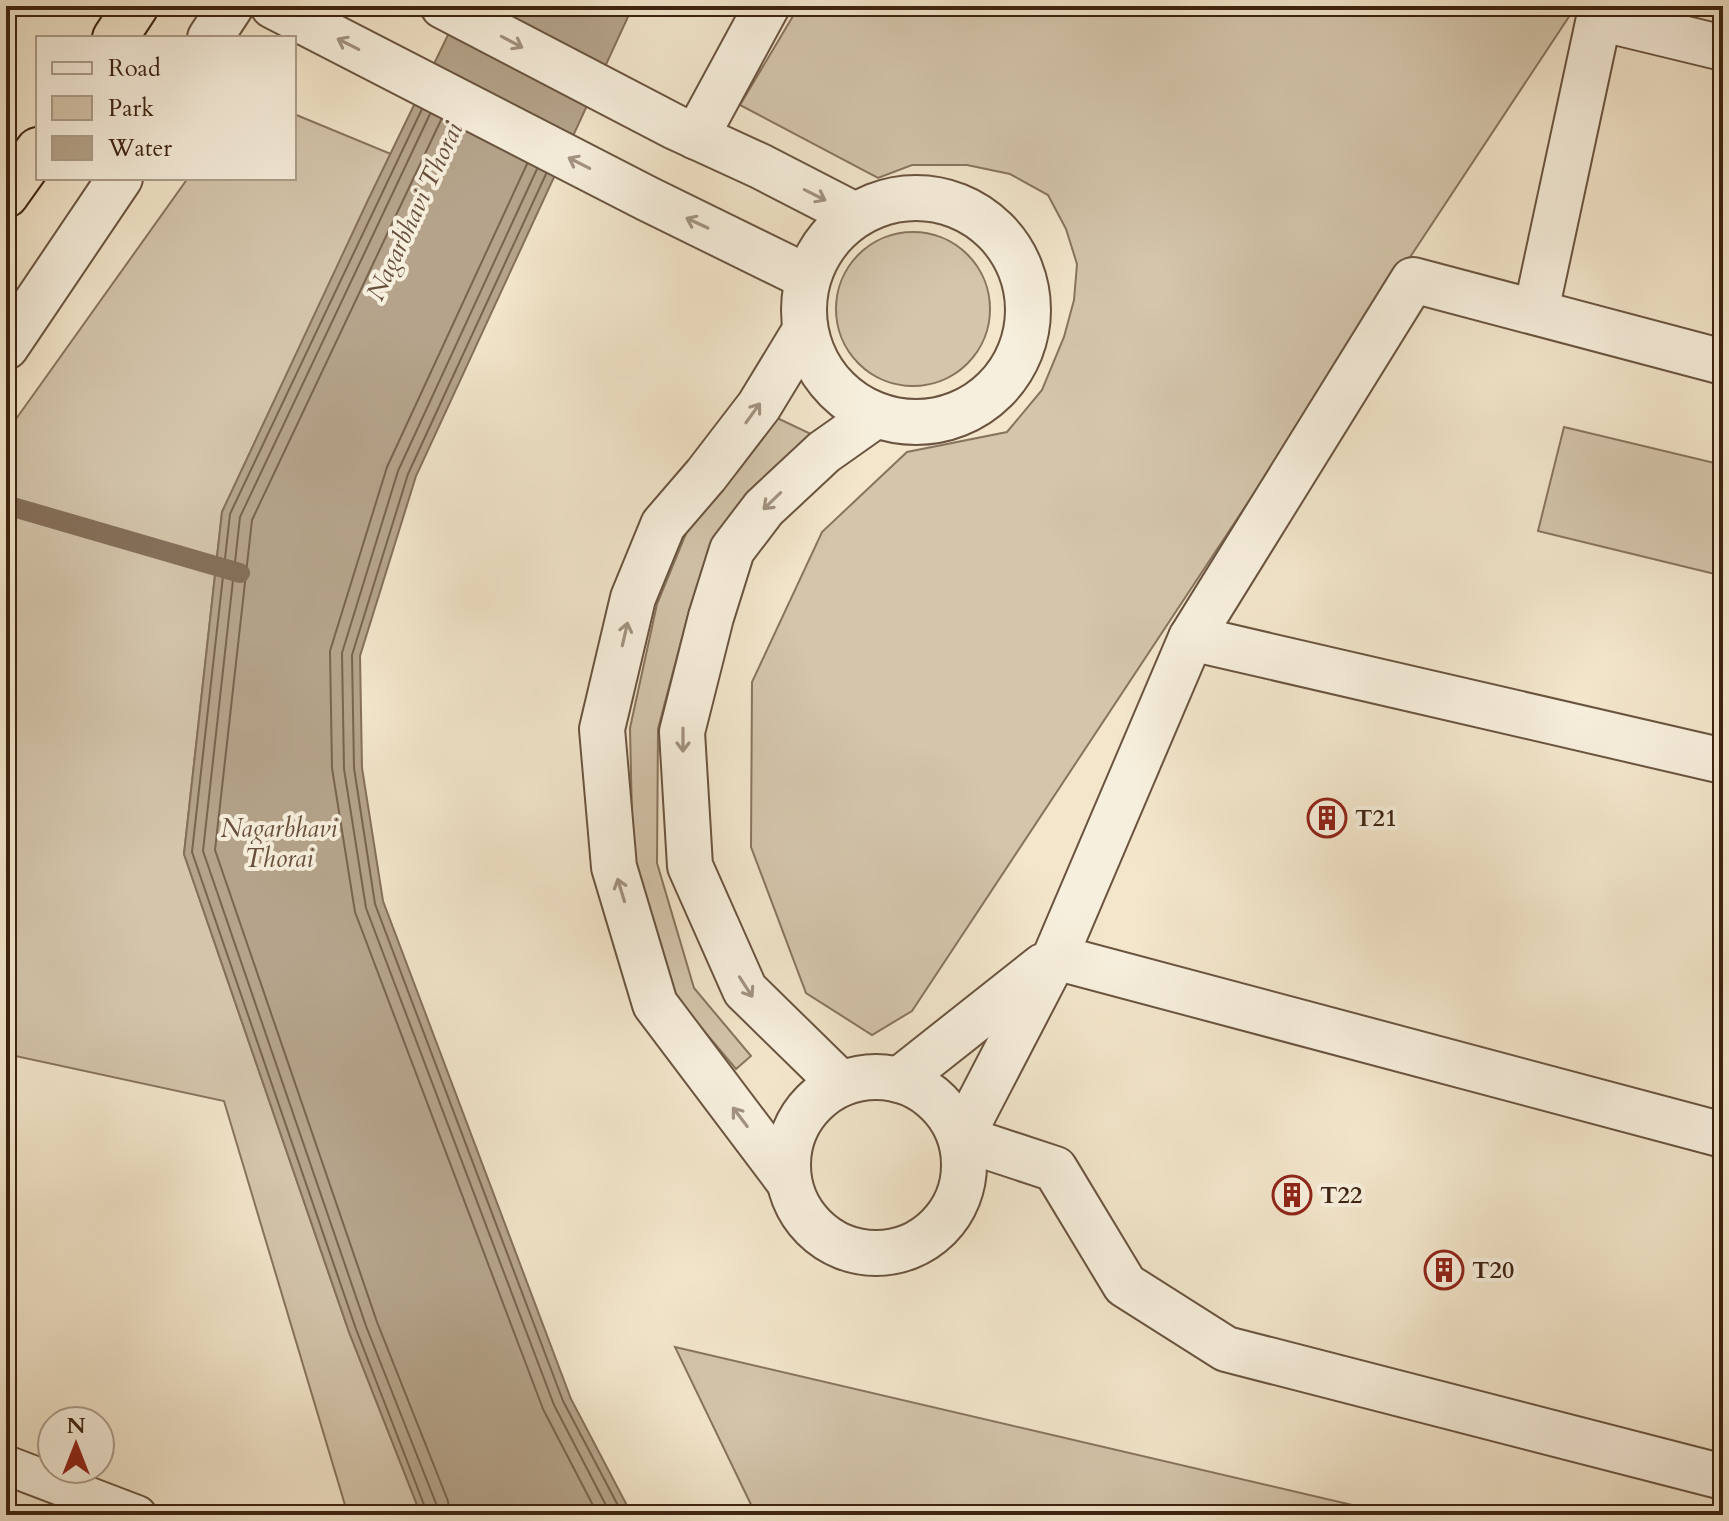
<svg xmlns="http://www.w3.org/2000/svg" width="1729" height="1521" viewBox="0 0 1729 1521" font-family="Cardo,serif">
	<rect width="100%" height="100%" fill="#f3e6cb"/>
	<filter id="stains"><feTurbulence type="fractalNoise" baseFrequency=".0025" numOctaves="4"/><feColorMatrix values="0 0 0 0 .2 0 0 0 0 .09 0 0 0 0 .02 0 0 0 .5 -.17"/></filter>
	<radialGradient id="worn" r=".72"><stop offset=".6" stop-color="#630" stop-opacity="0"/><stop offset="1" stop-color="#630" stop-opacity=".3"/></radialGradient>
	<g fill="#d4c5ab" stroke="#88745e" stroke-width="2">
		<polygon points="799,6 1576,6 912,1011 872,1035 806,993 751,847 752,682 822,532 907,452 1007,432 1042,390 1064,337 1074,300 1077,264 1066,229 1048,195 1010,174 967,165 912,165 878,178 740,105"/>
		<polygon points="294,114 391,154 222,512 184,854 349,1332 421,1515 348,1515 224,1101 6,1054 6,433 188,178 294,178"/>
		<circle cx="913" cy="309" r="77"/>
		<polygon points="775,417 811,434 747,493 712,541 689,611 658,729 657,863 694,988 751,1056 736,1069 673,994 633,862 630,728 657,604 687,531"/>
		<polygon points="1564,427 1723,465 1723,576 1538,531"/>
		<polygon points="675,1347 1395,1515 756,1515"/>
	</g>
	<polygon fill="#b5a48b" stroke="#85705a" stroke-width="2" points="462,6 633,6 416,476 360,656 362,768 383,901 571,1399 632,1515 421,1515 349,1332 184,854 222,512 368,200"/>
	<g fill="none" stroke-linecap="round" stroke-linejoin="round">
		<g stroke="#79644e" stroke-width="2">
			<polyline points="422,109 230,514 192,852 356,1329 428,1515"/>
			<polyline points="430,114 240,517 203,851 366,1326 437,1506 438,1515"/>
			<polyline points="441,120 252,520 215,850 377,1322 448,1501 450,1515"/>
			<polyline points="527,164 387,467 330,651 332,768 355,912 543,1409 598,1515"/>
			<polyline points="537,169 398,471 342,653 344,769 366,908 554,1405 611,1515"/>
			<polyline points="546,174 408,474 352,655 354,768 375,904 563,1401 623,1515"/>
		</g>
		<polyline stroke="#85705a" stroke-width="20" points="6,505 240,573"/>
		<defs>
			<polyline id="service" points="6,1465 137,1515"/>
			<g id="minor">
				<polyline points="273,6 648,199 807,277"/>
				<polyline points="443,6 675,127 760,166 855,215"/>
				<polyline points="696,137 767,6"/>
				<circle cx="916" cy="310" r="112"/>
				<polyline points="1536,311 1599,18 1723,48"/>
				<polyline points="1723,362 1413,280 1191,638 1723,761"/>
				<polyline points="1191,638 1055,957 961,1138 1055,1169 1125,1285 1226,1349 1723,1477"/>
				<polyline points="1055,957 1723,1135"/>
				<circle cx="876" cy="1165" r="88"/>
				<polyline points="899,1080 1043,966"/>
				<polyline points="841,1084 745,990 690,866 682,732 711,617 732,550 764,508 824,452 875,416"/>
				<polyline points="787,1179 655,1004 614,867 602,729 633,598 663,525 706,475 759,406 804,332"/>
			</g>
			<g id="tertiary">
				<polyline points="210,38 231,6"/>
				<polyline points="6,347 120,178"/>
			</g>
			<g id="trunk">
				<polyline points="115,38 136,6"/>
				<polyline points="6,195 38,150"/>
			</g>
		</defs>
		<use href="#service" stroke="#6a543f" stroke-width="42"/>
		<use href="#minor" stroke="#6a543f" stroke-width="48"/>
		<use href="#tertiary" stroke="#6a543f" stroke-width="48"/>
		<use href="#trunk" stroke="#3d2310" stroke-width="48"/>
		<use href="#service" stroke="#f7efdd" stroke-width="38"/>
		<use href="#minor" stroke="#f7efdd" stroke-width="44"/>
		<use href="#tertiary" stroke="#f7efdd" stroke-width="44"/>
		<use href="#trunk" stroke="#f3e6cb" stroke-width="44"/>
	</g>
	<defs><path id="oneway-shaft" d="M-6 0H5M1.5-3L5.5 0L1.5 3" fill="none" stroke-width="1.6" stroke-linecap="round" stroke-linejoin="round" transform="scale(2)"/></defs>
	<g stroke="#a39381">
		<use href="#oneway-shaft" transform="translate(512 42) rotate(28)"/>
		<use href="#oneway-shaft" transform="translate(348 44) rotate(-153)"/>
		<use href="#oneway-shaft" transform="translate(579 163) rotate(-153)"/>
		<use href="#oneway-shaft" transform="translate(815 195) rotate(27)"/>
		<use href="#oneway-shaft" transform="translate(697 223) rotate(-155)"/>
		<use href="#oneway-shaft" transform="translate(753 413) rotate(-54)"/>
		<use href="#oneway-shaft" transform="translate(772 501) rotate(136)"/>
		<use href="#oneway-shaft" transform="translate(625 634) rotate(-77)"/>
		<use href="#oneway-shaft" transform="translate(683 740) rotate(90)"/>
		<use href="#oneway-shaft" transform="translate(621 890) rotate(-107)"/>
		<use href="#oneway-shaft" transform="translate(746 987) rotate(57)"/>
		<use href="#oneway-shaft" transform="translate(740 1117) rotate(-127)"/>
	</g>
	<defs>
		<symbol id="building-ring" viewBox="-11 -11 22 22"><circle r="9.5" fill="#f7efdd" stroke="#8f2418" stroke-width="1.5"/><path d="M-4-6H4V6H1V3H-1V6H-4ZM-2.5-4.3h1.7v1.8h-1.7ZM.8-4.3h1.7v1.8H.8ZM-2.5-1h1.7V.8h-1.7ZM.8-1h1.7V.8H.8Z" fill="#8f2418"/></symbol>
	</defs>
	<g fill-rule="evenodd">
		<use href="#building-ring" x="1305" y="796" width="44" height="44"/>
		<use href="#building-ring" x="1270" y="1173" width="44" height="44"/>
		<use href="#building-ring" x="1422" y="1248" width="44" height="44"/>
	</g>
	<g text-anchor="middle" stroke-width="8" stroke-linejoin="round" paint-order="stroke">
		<g font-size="24" font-weight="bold" fill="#3d2310" stroke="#f7efdd" text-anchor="start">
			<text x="1355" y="826">T21</text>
			<text x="1320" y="1203">T22</text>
			<text x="1472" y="1278">T20</text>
		</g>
		<g font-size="26" font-style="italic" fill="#67503b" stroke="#f7efdd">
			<text transform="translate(414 211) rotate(-65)" y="9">Nagarbhavi Thorai</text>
			<text x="279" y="837">Nagarbhavi<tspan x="279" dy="30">Thorai</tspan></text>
		</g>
	</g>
	<rect width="1729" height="1521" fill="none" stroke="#f3e6cb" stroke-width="32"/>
	<rect x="8" y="8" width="1713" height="1505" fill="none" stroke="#3d2310" stroke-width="4"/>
	<rect x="16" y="16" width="1697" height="1489" fill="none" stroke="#3d2310" stroke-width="2"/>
	<rect x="36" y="36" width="260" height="144" fill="#f7efdd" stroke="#ad9d8b" stroke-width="2"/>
	<rect x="52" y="62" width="40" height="12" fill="#f7efdd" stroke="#ad9d8b" stroke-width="2"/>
	<text x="108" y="76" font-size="24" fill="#3d2310">Road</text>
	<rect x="52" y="96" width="40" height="24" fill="#d4c5ab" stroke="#ad9d8b" stroke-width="2"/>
	<text x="108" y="116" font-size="24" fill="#3d2310">Park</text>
	<rect x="52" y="136" width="40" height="24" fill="#b5a48b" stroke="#ad9d8b" stroke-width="2"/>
	<text x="108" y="156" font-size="24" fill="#3d2310">Water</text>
	<g transform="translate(76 1445)"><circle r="38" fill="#f7efdd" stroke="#ad9d8b" stroke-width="2"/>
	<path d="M0-6L14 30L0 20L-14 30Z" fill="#8f2418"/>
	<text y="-12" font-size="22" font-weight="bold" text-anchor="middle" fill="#3d2310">N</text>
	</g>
	<rect width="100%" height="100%" filter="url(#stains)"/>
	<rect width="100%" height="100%" fill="url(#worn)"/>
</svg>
